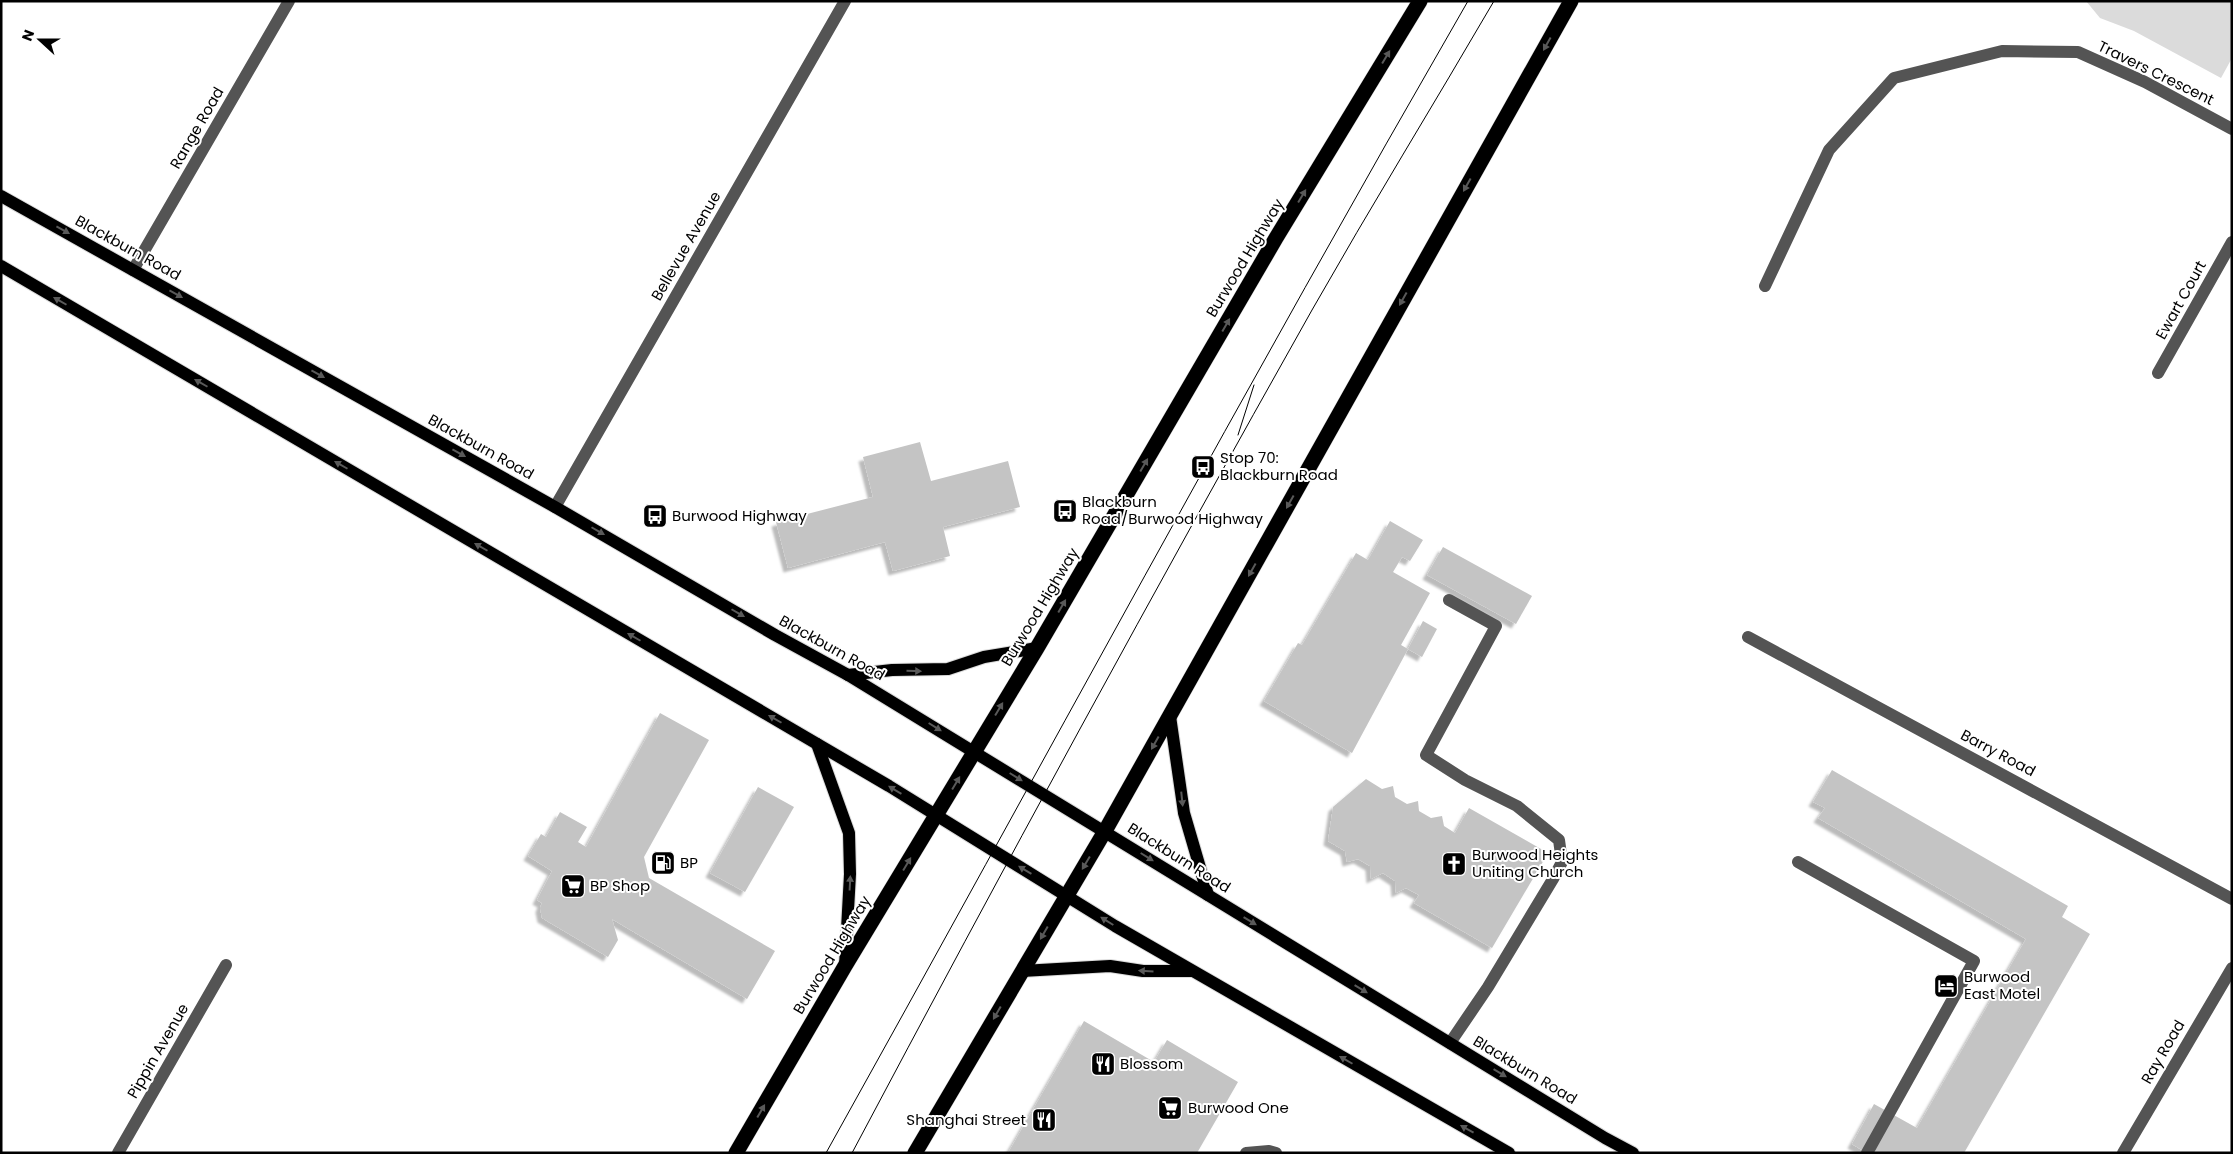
<svg xmlns="http://www.w3.org/2000/svg" width="2233" height="1154" viewBox="0 0 2233 1154" font-family="Poppins,sans-serif">
	<defs>
		<filter id="shadow"><feDropShadow dx="-4.5" dy="4.5" stdDeviation="1" flood-color="#0004"/></filter>
	</defs>
	<rect width="100%" height="100%" fill="#fff"/>
	<polygon fill="#dbdbdb" points="2086,1 2232,1 2232,58 2221,78 2134,31 2100,18"/>
	<g fill="#c4c4c4" filter="url(#shadow)">
		<polygon points="920,442 931,481 1008,461 1020,507 943,527 950,556 893,571 885,542 788,568 776,522 873,497 863,457"/>
		<polygon points="1390,521 1423,540 1410,561 1402,557 1393,572 1430,593 1401,645 1408,649 1352,753 1264,701 1298,643 1302,645 1356,553 1368,560"/>
		<polygon points="1443,547 1532,596 1516,624 1427,575"/>
		<polygon points="1423,621 1437,629 1422,657 1408,649"/>
		<polygon points="660,713 709,740 644,857 649,878 775,951 747,999 612,919 618,940 608,957 542,918 540,908 542,903 537,900 552,871 528,856 541,834 546,837 560,812 587,827 578,842 586,847"/>
		<polygon points="1832,770 2068,906 2062,917 2090,934 1964,1153 1867,1153 1852,1144 1874,1104 1917,1128 2026,939 1818,818 1825,808 1813,802"/>
		<polygon points="1366,779 1382,789 1393,786 1395,797 1407,804 1418,801 1419,811 1431,818 1442,816 1444,826 1455,833 1469,808 1548,853 1492,948 1414,903 1419,895 1406,888 1396,893 1395,881 1383,873 1371,879 1370,866 1358,859 1347,862 1345,851 1328,841 1333,807"/>
		<polygon points="758,787 794,807 745,892 710,873"/>
		<polygon points="1084,1021 1154,1062 1167,1040 1238,1082 1197,1153 1008,1153"/>
	</g>
	<g fill="none" stroke-linecap="round" stroke-linejoin="round">
		<defs>
			<g id="major">
				<polyline points="1,196 555,507 775,635 848,675 1605,1138 1633,1153"/>
				<polyline points="1,266 889,786 1115,926 1509,1153"/>
				<polyline points="848,675 892,670 948,669 984,657 1037,648"/>
				<polyline points="1170,716 1184,813 1208,895"/>
				<polyline points="817,744 849,833 850,874 845,966"/>
				<polyline points="1022,971 1110,966 1143,971 1192,971"/>
			</g>
			<g id="highway">
				<polyline points="736,1153 845,966 1037,648 1276,238 1420,1"/>
				<polyline points="915,1153 1105,831 1571,1"/>
			</g>
		</defs>
		<use href="#major" stroke="#dbdbdb" stroke-width="14"/>
		<use href="#highway" stroke="#dbdbdb" stroke-width="16"/>
		<g stroke="#545454" stroke-width="12">
			<polyline points="133,270 289,1"/>
			<polyline points="1765,286 1829,150 1894,78 2002,51 2078,52 2145,82 2232,129"/>
			<polyline points="2158,373 2232,242"/>
			<polyline points="555,507 845,1"/>
			<polyline points="1449,600 1496,626 1426,755 1465,780 1517,806 1559,840 1562,862 1553,879 1488,987 1450,1043"/>
			<polyline points="1748,637 2232,899"/>
			<polyline points="1798,862 1974,961 1867,1153"/>
			<polyline points="118,1153 226,965"/>
			<polyline points="1246,1153 1269,1151 1276,1153"/>
			<polyline points="2123,1153 2232,968"/>
		</g>
		<use href="#major" stroke="#000" stroke-width="12"/>
		<use href="#highway" stroke="#000" stroke-width="15"/>
		<g stroke="#000" stroke-width="1">
			<polyline points="1238,435 1254,385"/>
			<path d="M826 1153C1040 769 1248 382 1468 1"/>
			<path d="M852 1153C1002 870 1155 589 1312 310 1371 206 1434 104 1494 1"/>
		</g>
	</g>
	<defs><path id="oneway-solid" d="M-6-.8H1V-3.2L6.5 0L1 3.2V.8H-6Z" transform="scale(1.25)"/></defs>
	<g fill="#595959">
		<use href="#oneway-solid" transform="translate(1547 44) rotate(119)"/>
		<use href="#oneway-solid" transform="translate(1386 57) rotate(-59)"/>
		<use href="#oneway-solid" transform="translate(1467 185) rotate(119)"/>
		<use href="#oneway-solid" transform="translate(1302 196) rotate(-59)"/>
		<use href="#oneway-solid" transform="translate(63 230) rotate(29)"/>
		<use href="#oneway-solid" transform="translate(176 294) rotate(29)"/>
		<use href="#oneway-solid" transform="translate(1403 299) rotate(119)"/>
		<use href="#oneway-solid" transform="translate(60 301) rotate(-150)"/>
		<use href="#oneway-solid" transform="translate(1226 325) rotate(-60)"/>
		<use href="#oneway-solid" transform="translate(318 374) rotate(29)"/>
		<use href="#oneway-solid" transform="translate(201 383) rotate(-150)"/>
		<use href="#oneway-solid" transform="translate(459 453) rotate(29)"/>
		<use href="#oneway-solid" transform="translate(341 465) rotate(-150)"/>
		<use href="#oneway-solid" transform="translate(1144 465) rotate(-60)"/>
		<use href="#oneway-solid" transform="translate(1290 502) rotate(119)"/>
		<use href="#oneway-solid" transform="translate(598 531) rotate(30)"/>
		<use href="#oneway-solid" transform="translate(481 547) rotate(-150)"/>
		<use href="#oneway-solid" transform="translate(1252 570) rotate(119)"/>
		<use href="#oneway-solid" transform="translate(1062 606) rotate(-60)"/>
		<use href="#oneway-solid" transform="translate(738 613) rotate(30)"/>
		<use href="#oneway-solid" transform="translate(634 637) rotate(-150)"/>
		<use href="#oneway-solid" transform="translate(914 671) rotate(1)"/>
		<use href="#oneway-solid" transform="translate(999 709) rotate(-59)"/>
		<use href="#oneway-solid" transform="translate(775 719) rotate(-150)"/>
		<use href="#oneway-solid" transform="translate(935 727) rotate(32)"/>
		<use href="#oneway-solid" transform="translate(1155 743) rotate(119)"/>
		<use href="#oneway-solid" transform="translate(1016 777) rotate(32)"/>
		<use href="#oneway-solid" transform="translate(956 783) rotate(-59)"/>
		<use href="#oneway-solid" transform="translate(895 790) rotate(-149)"/>
		<use href="#oneway-solid" transform="translate(1182 799) rotate(84)"/>
		<use href="#oneway-solid" transform="translate(1147 857) rotate(32)"/>
		<use href="#oneway-solid" transform="translate(1086 863) rotate(121)"/>
		<use href="#oneway-solid" transform="translate(907 864) rotate(-59)"/>
		<use href="#oneway-solid" transform="translate(1025 870) rotate(-149)"/>
		<use href="#oneway-solid" transform="translate(850 883) rotate(-87)"/>
		<use href="#oneway-solid" transform="translate(1107 921) rotate(-148)"/>
		<use href="#oneway-solid" transform="translate(1250 921) rotate(31)"/>
		<use href="#oneway-solid" transform="translate(1044 933) rotate(120)"/>
		<use href="#oneway-solid" transform="translate(1146 971) rotate(-177)"/>
		<use href="#oneway-solid" transform="translate(1361 989) rotate(31)"/>
		<use href="#oneway-solid" transform="translate(997 1013) rotate(120)"/>
		<use href="#oneway-solid" transform="translate(1346 1060) rotate(-150)"/>
		<use href="#oneway-solid" transform="translate(1500 1073) rotate(31)"/>
		<use href="#oneway-solid" transform="translate(761 1111) rotate(-60)"/>
		<use href="#oneway-solid" transform="translate(1467 1129) rotate(-151)"/>
	</g>
	<defs>
		<symbol id="bus-square" viewBox="-11 -11 22 22"><rect x="-9" y="-9" width="18" height="18" rx="4" fill="#000" stroke="#fff"/><path d="M-5-6H5V4H4V6H2V4H-2V6H-4V4H-5ZM-3.5-4V0h7V-4ZM-3.5 1.2v1.5H-2V1.2ZM2 1.2v1.5H3.5V1.2Z" fill="#fff"/></symbol>
		<symbol id="fuel-square" viewBox="-11 -11 22 22"><rect x="-9" y="-9" width="18" height="18" rx="4" fill="#000" stroke="#fff"/><path d="M-5.5-6h7V0h2V4h1.3V-2.5L3-4.5l.8-.8L6-3V5H2.5V1h-1V6h-7ZM-4.2-4.7v3.2H.2V-4.7Z" fill="#fff"/></symbol>
		<symbol id="church-square" viewBox="-11 -11 22 22"><rect x="-9" y="-9" width="18" height="18" rx="4" fill="#000" stroke="#fff"/><path d="M-1.2-6h2.4v3.5h3.3v2.4h-3.3V6h-2.4V-.1h-3.3v-2.4h3.3Z" fill="#fff"/></symbol>
		<symbol id="supermarket-square" viewBox="-11 -11 22 22"><rect x="-9" y="-9" width="18" height="18" rx="4" fill="#000" stroke="#fff"/><path d="M-6-5.5h2.5l.6 2H6L4.5 2H-2.5L-4.4-4H-6ZM-1.5 3.2a1.3 1.3 0 1 0 .1 0ZM3 3.2a1.3 1.3 0 1 0 .1 0Z" fill="#fff"/></symbol>
		<symbol id="hotel-square" viewBox="-11 -11 22 22"><rect x="-9" y="-9" width="18" height="18" rx="4" fill="#000" stroke="#fff"/><path d="M-6-4.5h1.5V1H6V5H4.5V3h-9V5H-6ZM-4 0a1.8 1.8 0 1 1 3.6 0ZM.5 0V-2.5h3Q6-2.5 6 0Z" fill="#fff"/></symbol>
		<symbol id="restaurant-square" viewBox="-11 -11 22 22"><rect x="-9" y="-9" width="18" height="18" rx="4" fill="#000" stroke="#fff"/><path d="M-5-6h1v4h1v-4h1v4h1v-4h1v5L-1.5 .5V6h-2V.5L-5-1ZM5-6V6H3V1.5H1.5Q1.5-4 5-6Z" fill="#fff"/></symbol>
	</defs>
	<g fill-rule="evenodd">
		<use href="#bus-square" x="1189" y="453" width="28" height="28"/>
		<use href="#bus-square" x="1051" y="497" width="28" height="28"/>
		<use href="#bus-square" x="641" y="502" width="28" height="28"/>
		<use href="#fuel-square" x="649" y="849" width="28" height="28"/>
		<use href="#church-square" x="1440" y="850" width="28" height="28"/>
		<use href="#supermarket-square" x="559" y="872" width="28" height="28"/>
		<use href="#hotel-square" x="1932" y="972" width="28" height="28"/>
		<use href="#restaurant-square" x="1089" y="1050" width="28" height="28"/>
		<use href="#supermarket-square" x="1156" y="1094" width="28" height="28"/>
		<use href="#restaurant-square" x="1030" y="1106" width="28" height="28"/>
	</g>
	<g text-anchor="middle" stroke-width="4" stroke-linejoin="round" paint-order="stroke">
		<g font-size="15" fill="#000" stroke="#fff">
			<text transform="translate(2156 73) rotate(26)" y="5">Travers Crescent</text>
			<text transform="translate(197 128) rotate(-60)" y="5">Range Road</text>
			<text transform="translate(686 246) rotate(-60)" y="5">Bellevue Avenue</text>
			<text transform="translate(128 248) rotate(29)" y="5">Blackburn Road</text>
			<text transform="translate(1245 258) rotate(-59)" y="5">Burwood Highway</text>
			<text transform="translate(2181 300) rotate(-61)" y="5">Ewart Court</text>
			<text transform="translate(481 447) rotate(29)" y="5">Blackburn Road</text>
			<text transform="translate(1040 607) rotate(-59)" y="5">Burwood Highway</text>
			<text transform="translate(832 648) rotate(29)" y="5">Blackburn Road</text>
			<text transform="translate(1998 753) rotate(28)" y="5">Barry Road</text>
			<text transform="translate(1179 858) rotate(32)" y="5">Blackburn Road</text>
			<text transform="translate(832 955) rotate(-59)" y="5">Burwood Highway</text>
			<text transform="translate(158 1051) rotate(-60)" y="5">Pippin Avenue</text>
			<text transform="translate(2163 1052) rotate(-60)" y="5">Ray Road</text>
			<text transform="translate(1525 1070) rotate(31)" y="5">Blackburn Road</text>
		</g>
		<g font-size="15" fill="#000" stroke="#fff" text-anchor="start">
			<text x="1220" y="463">Stop 70:<tspan x="1220" dy="17">Blackburn Road</tspan></text>
			<text x="1082" y="507">Blackburn<tspan x="1082" dy="17">Road/Burwood Highway</tspan></text>
			<text x="672" y="521">Burwood Highway</text>
			<text x="1472" y="860">Burwood Heights<tspan x="1472" dy="17">Uniting Church</tspan></text>
			<text x="680" y="868">BP</text>
			<text x="590" y="891">BP Shop</text>
			<text x="1964" y="982">Burwood<tspan x="1964" dy="17">East Motel</tspan></text>
			<text x="1120" y="1069">Blossom</text>
			<text x="1188" y="1113">Burwood One</text>
			<text x="1026" y="1125" text-anchor="end">Shanghai Street</text>
		</g>
	</g>
	<rect width="2233" height="1154" fill="none" stroke="#000000" stroke-width="5"/>
	<g transform="translate(40 40) rotate(291)" stroke="#ffffff" stroke-width="4" paint-order="stroke">
	<path d="M0-4L9 19L0 12L-9 19Z" fill="#000000"/>
	<text y="-8" font-size="14" font-weight="bold" text-anchor="middle" fill="#000000">N</text>
	</g>
</svg>
